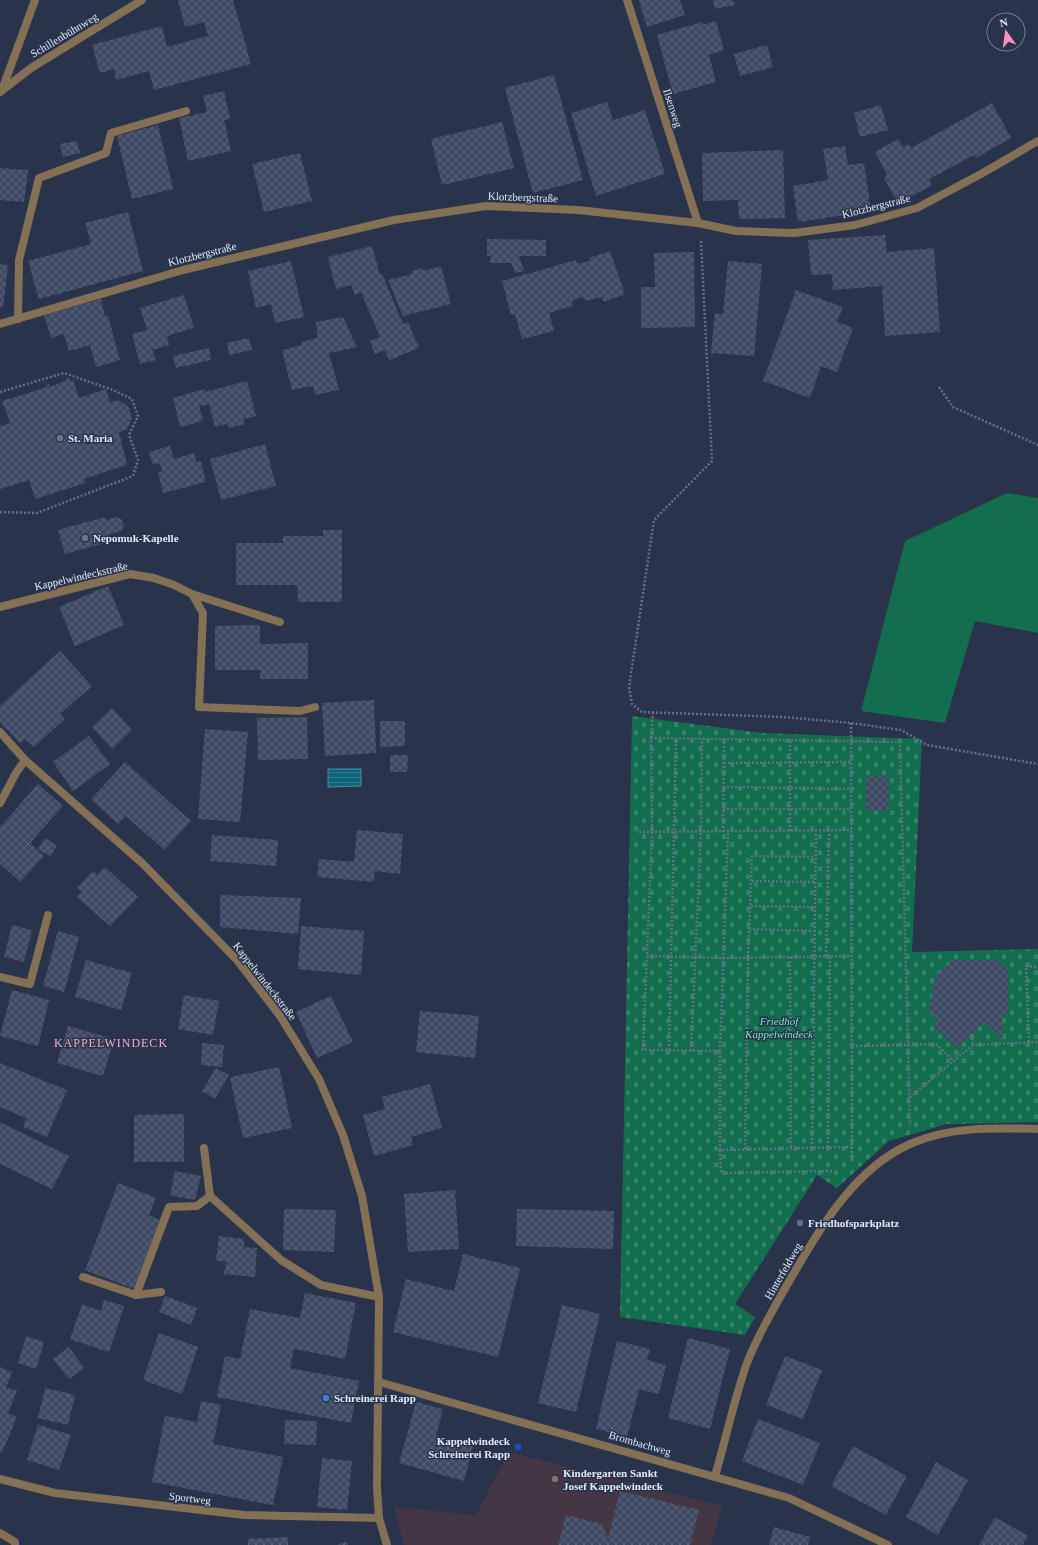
<svg xmlns="http://www.w3.org/2000/svg" width="1038" height="1545" viewBox="0 0 1038 1545" font-family="Georgia,serif">
	<defs>
		<pattern id="cemetery-stones" width="16" height="16" patternUnits="userSpaceOnUse"><rect width="16" height="16" fill="#126e4e"/><path d="M2 7V4a2 2 0 0 1 4 0v3zM10 15v-3a2 2 0 0 1 4 0v3z" fill="#348368"/></pattern>
		<pattern id="water-rules" width="6" height="5" patternUnits="userSpaceOnUse"><rect width="6" height="5" fill="#0e647b"/><path d="M0 2.5h6" fill="none" stroke="#317a8e"/></pattern>
		<pattern id="building-cross-hatch" width="8" height="8" patternUnits="userSpaceOnUse"><rect width="8" height="8" fill="#3f4963"/><path d="M0 0l8 8M0 8l8-8" fill="none" stroke="#5b637a"/></pattern>
	</defs>
	<rect width="100%" height="100%" fill="#29334b"/>
	<polygon fill="#443643" points="509,1452 722,1506 711,1545 404,1545 394,1507 476,1515"/>
	<polygon fill="#126e4e" points="1007,493 1038,498 1038,633 975,621 945,723 861,711 905,541"/>
	<polygon fill="url(#cemetery-stones)" points="632,716 762,733 922,739 912,952 1038,949 1038,1122 947,1124 889,1141 837,1188 817,1175 735,1304 755,1317 745,1335 620,1317"/>
	<polygon fill="url(#water-rules)" stroke="#4e8ca1" points="328,769 361,769 361,786 328,787"/>
	<g fill="url(#building-cross-hatch)">
		<polygon points="178,0 233,0 251,64 154,90 149,71 116,80 114,69 100,73 92,45 162,26 167,47 208,36 204,22 185,27"/>
		<polygon points="639,0 680,0 685,15 647,27"/>
		<polygon points="713,0 733,0 735,5 715,9"/>
		<polygon points="716,21 724,50 709,55 716,82 673,94 657,35 702,22 703,25"/>
		<polygon points="767,45 773,67 740,76 734,54"/>
		<polygon points="554,75 583,180 533,193 505,88"/>
		<polygon points="224,91 230,119 224,120 231,151 188,161 179,118 207,112 203,96"/>
		<polygon points="607,102 613,120 645,110 665,174 596,196 571,113"/>
		<polygon points="992,103 1011,138 976,158 974,155 929,179 932,185 898,204 884,178 887,175 875,152 898,139 903,147 909,144 911,148"/>
		<polygon points="881,105 888,130 860,137 854,113"/>
		<polygon points="502,122 514,168 442,185 431,139"/>
		<polygon points="158,125 173,189 132,199 117,136"/>
		<polygon points="77,141 80,153 63,157 60,144"/>
		<polygon points="845,146 848,165 864,163 871,211 798,222 793,186 828,180 823,149"/>
		<polygon points="783,150 785,218 739,219 738,200 703,201 702,153"/>
		<polygon points="300,153 312,201 264,212 252,164"/>
		<polygon points="0,168 28,170 24,202 0,200"/>
		<polygon points="128,212 143,271 39,299 28,261 91,244 85,223"/>
		<polygon points="885,235 887,252 934,248 940,332 885,336 882,286 833,290 832,274 811,275 808,240"/>
		<polygon points="487,239 546,240 546,256 519,256 524,271 515,273 511,263 490,263 491,256 487,256"/>
		<polygon points="372,246 380,275 382,274 403,324 408,322 419,348 389,360 385,350 375,354 370,341 380,337 361,292 355,295 351,285 336,289 328,257"/>
		<polygon points="610,251 625,294 604,302 602,297 585,301 584,297 572,300 573,306 549,313 554,331 522,339 515,314 511,315 502,281 576,260 577,264 590,261 589,258"/>
		<polygon points="694,252 695,327 641,328 641,287 655,287 654,253"/>
		<polygon points="291,261 304,317 275,323 271,304 256,308 248,271"/>
		<polygon points="728,261 762,264 754,356 711,353 715,313 723,314"/>
		<polygon points="0,264 8,265 3,307 0,307"/>
		<polygon points="441,266 451,304 403,316 388,280 412,274 412,271 423,268 423,271"/>
		<polygon points="796,290 843,307 837,322 853,328 837,372 821,366 810,398 763,381"/>
		<polygon points="184,295 194,328 167,336 169,345 152,350 156,360 140,364 132,334 147,330 140,308"/>
		<polygon points="101,299 105,316 108,316 120,360 96,367 90,345 69,351 64,334 51,338 44,315"/>
		<polygon points="343,317 357,347 329,353 339,390 315,395 313,386 292,390 282,350 302,345 302,342 318,338 316,322"/>
		<polygon points="249,338 252,350 229,355 227,343"/>
		<polygon points="209,348 211,360 176,368 173,356"/>
		<polygon points="69,378 70,381 73,380 79,398 106,389 110,402 118,400 128,406 132,418 127,429 119,432 127,465 84,479 85,483 35,499 29,480 0,489 0,426 10,423 2,401 47,387 46,385 49,384 50,387 66,381 66,379"/>
		<polygon points="247,381 256,416 243,419 245,424 229,428 227,424 215,427 209,404 199,406 203,421 180,427 173,398 205,389 205,392"/>
		<polygon points="265,444 276,486 221,500 210,459"/>
		<polygon points="170,446 174,459 194,453 196,462 201,461 206,482 163,493 158,473 162,471 160,463 153,465 149,452"/>
		<polygon points="105,517 106,520 117,517 122,520 124,527 121,531 110,534 112,541 65,554 58,530"/>
		<polygon points="323,530 342,530 342,602 298,602 297,585 236,585 236,543 283,543 283,536 323,536"/>
		<polygon points="108,586 124,625 75,646 59,607"/>
		<polygon points="260,625 260,644 308,643 308,679 260,679 260,670 215,670 215,626"/>
		<polygon points="60,651 92,686 60,714 65,719 34,747 25,739 20,743 0,722 0,706"/>
		<polygon points="374,700 376,753 325,756 322,703"/>
		<polygon points="112,708 132,730 112,749 92,727"/>
		<polygon points="307,717 308,759 258,760 257,718"/>
		<polygon points="380,721 405,721 405,746 380,747"/>
		<polygon points="205,729 248,732 240,822 198,819"/>
		<polygon points="89,736 110,764 73,791 53,762"/>
		<polygon points="390,755 408,755 407,772 390,772"/>
		<polygon points="125,762 191,821 164,850 126,816 118,824 91,799"/>
		<polygon points="888,776 889,810 866,811 866,777"/>
		<polygon points="38,784 63,806 30,843 44,856 20,882 0,864 0,827"/>
		<polygon points="357,830 403,834 400,874 375,871 374,882 317,877 319,859 354,862"/>
		<polygon points="212,835 278,840 276,866 210,861"/>
		<polygon points="45,838 57,846 50,856 38,849"/>
		<polygon points="105,867 138,897 110,926 77,897 82,892 77,888 93,871 97,875"/>
		<polygon points="220,895 301,898 298,934 220,927"/>
		<polygon points="12,925 32,930 24,962 4,957"/>
		<polygon points="301,926 364,931 361,975 298,969"/>
		<polygon points="58,931 79,937 64,992 43,986"/>
		<polygon points="86,960 132,973 121,1010 75,997"/>
		<polygon points="952,960 997,960 1008,970 1008,1012 1002,1016 1003,1039 984,1022 957,1048 933,1026 938,1018 929,1012 935,978"/>
		<polygon points="12,990 49,1000 38,1046 0,1036"/>
		<polygon points="184,995 219,1001 213,1035 178,1029"/>
		<polygon points="331,996 353,1042 317,1058 296,1012"/>
		<polygon points="420,1011 479,1016 475,1058 416,1052"/>
		<polygon points="68,1026 114,1039 103,1076 57,1063"/>
		<polygon points="202,1043 224,1045 222,1067 201,1065"/>
		<polygon points="0,1063 67,1090 47,1137 23,1127 26,1118 0,1107"/>
		<polygon points="279,1067 292,1128 243,1138 230,1077"/>
		<polygon points="216,1068 229,1075 215,1099 202,1091"/>
		<polygon points="430,1084 442,1128 411,1137 413,1145 374,1156 363,1115 385,1109 382,1097"/>
		<polygon points="184,1114 184,1162 134,1162 134,1115"/>
		<polygon points="0,1122 69,1156 52,1189 0,1164"/>
		<polygon points="175,1171 201,1176 195,1200 170,1195"/>
		<polygon points="118,1183 156,1198 149,1215 160,1220 134,1289 85,1270"/>
		<polygon points="455,1190 459,1249 408,1252 404,1194"/>
		<polygon points="284,1209 336,1210 334,1252 283,1250"/>
		<polygon points="517,1209 614,1211 613,1249 516,1246"/>
		<polygon points="219,1236 244,1239 244,1247 257,1248 255,1277 224,1274 226,1262 216,1260"/>
		<polygon points="463,1254 520,1268 498,1357 393,1332 406,1279 454,1291"/>
		<polygon points="305,1293 356,1303 345,1359 294,1349 290,1368 359,1381 351,1423 217,1397 225,1356 240,1359 250,1309 300,1318"/>
		<polygon points="165,1296 197,1308 191,1325 159,1312"/>
		<polygon points="104,1300 124,1306 109,1352 70,1339 82,1304 101,1311"/>
		<polygon points="562,1305 600,1314 576,1412 538,1403"/>
		<polygon points="159,1333 198,1347 182,1394 143,1380"/>
		<polygon points="26,1336 44,1342 36,1369 18,1363"/>
		<polygon points="688,1338 730,1349 710,1429 668,1418"/>
		<polygon points="617,1341 650,1349 647,1360 666,1365 659,1394 639,1389 627,1437 596,1429"/>
		<polygon points="69,1347 84,1368 69,1379 53,1359"/>
		<polygon points="785,1356 822,1370 803,1419 766,1405"/>
		<polygon points="0,1367 12,1372 6,1387 17,1391 8,1413 17,1417 2,1452 0,1452"/>
		<polygon points="45,1388 75,1395 68,1425 38,1418"/>
		<polygon points="201,1401 221,1405 213,1444 283,1457 273,1505 152,1482 165,1416 197,1422"/>
		<polygon points="416,1402 443,1409 436,1436 473,1446 464,1481 399,1463"/>
		<polygon points="758,1419 820,1443 803,1485 742,1461"/>
		<polygon points="285,1420 317,1421 316,1445 284,1444"/>
		<polygon points="38,1425 71,1435 59,1470 27,1460"/>
		<polygon points="853,1446 907,1476 886,1515 831,1486"/>
		<polygon points="322,1458 352,1461 347,1510 317,1507"/>
		<polygon points="936,1462 968,1480 938,1535 906,1517"/>
		<polygon points="620,1491 699,1510 690,1545 558,1545 566,1515 602,1524 608,1539"/>
		<polygon points="995,1517 1028,1536 1023,1545 979,1545"/>
		<polygon points="774,1527 810,1537 808,1545 769,1545"/>
		<polygon points="288,1537 288,1545 248,1545 248,1539"/>
		<polygon points="347,1542 348,1545 338,1545 338,1544"/>
	</g>
	<g fill="none" stroke-linecap="round" stroke-linejoin="round">
		<g stroke="#687086" stroke-width="2.5" stroke-dasharray="2 2" stroke-linecap="butt">
			<polyline points="701,241 712,461 654,520 629,687 632,704 642,712 783,717 851,723 901,730 927,745 1038,764"/>
			<polyline points="939,387 953,407 1038,445"/>
			<polyline points="0,392 64,373 113,390 132,399 138,416 129,435 138,460 133,476 37,513 0,512"/>
			<polyline points="851,723 852,1163"/>
			<polyline points="651,738 653,713"/>
			<polyline points="724,763 852,762"/>
			<polyline points="723,787 852,789"/>
			<polyline points="723,809 851,809"/>
			<polyline points="790,831 790,740"/>
			<polyline points="639,832 852,830"/>
			<polyline points="723,832 724,739"/>
			<polyline points="752,881 814,882"/>
			<polyline points="751,906 814,907"/>
			<polyline points="749,929 813,931"/>
			<polyline points="647,956 724,958 852,956"/>
			<polyline points="826,956 829,830"/>
			<polyline points="790,957 791,1148"/>
			<polyline points="972,1034 973,1045"/>
			<polyline points="1029,1042 1026,966 1038,967"/>
			<polyline points="852,1046 936,1044 954,1061"/>
			<polyline points="669,1050 676,738"/>
			<polyline points="691,1051 701,831 702,739"/>
			<polyline points="720,1051 728,831"/>
			<polyline points="910,1097 973,1045 1038,1042"/>
			<polyline points="828,1147 830,956"/>
			<polyline points="852,1147 720,1150 720,1051 643,1050 652,832 651,738 900,742 910,1125"/>
			<polyline points="812,1148 816,831"/>
			<polyline points="745,1149 748,957 752,856 815,857"/>
			<polyline points="720,1150 721,1173 834,1171"/>
		</g>
		<g stroke="#837055" stroke-width="8">
			<polyline points="2,90 35,0"/>
			<polyline points="18,319 19,260 39,178 106,153 111,133 186,111"/>
			<polyline points="192,594 280,622"/>
			<polyline points="199,707 300,711 315,707"/>
			<polyline points="0,977 30,984 48,915"/>
			<polyline points="0,1533 15,1542 15,1545"/>
		</g>
		<g stroke="#837055" stroke-width="8">
			<polyline points="627,0 698,223"/>
			<polyline points="0,92 31,68 142,0"/>
			<polyline points="0,324 183,270 394,220 486,206 578,210 698,223 736,231 794,233 855,225 917,208 981,174 1038,141"/>
			<polyline points="0,607 130,574 154,578 174,585 192,594 203,613 199,707"/>
			<polyline points="0,803 16,773 25,760"/>
			<polyline points="204,1148 210,1196 281,1260 321,1285 379,1297"/>
			<polyline points="83,1277 136,1295"/>
			<polyline points="161,1292 136,1295 169,1207 197,1206 210,1196"/>
			<polyline points="379,1382 789,1498 888,1545"/>
			<path d="M715 1476C726 1439 734 1399 747 1363 757 1336 773 1310 787 1285 818 1232 852 1170 910 1144 950 1126 995 1128 1038 1129"/>
			<polyline points="0,1479 55,1493 244,1515 379,1518"/>
		</g>
		<polyline stroke="#837055" stroke-width="8" points="0,732 25,760 142,863 237,960 280,1016 319,1079 343,1135 362,1196 379,1297 377,1488 379,1518 387,1545"/>
	</g>
	<g fill="#6b7280" stroke="#29334b" stroke-width="1.5">
		<circle cx="60" cy="438" r="4"/>
		<circle cx="85" cy="538" r="4"/>
	</g>
	<circle fill="#5c6f8a" stroke="#29334b" stroke-width="1.5" cx="800" cy="1223" r="4"/>
	<circle fill="#3f7fe0" stroke="#29334b" stroke-width="1.5" cx="326" cy="1398" r="4"/>
	<rect fill="#1a4fb4" stroke="#29334b" stroke-width="1.5" x="514" y="1443" width="8" height="8" rx="2"/>
	<circle fill="#8d6e63" stroke="#29334b" stroke-width="1.5" cx="555" cy="1479" r="4"/>
	<g text-anchor="middle" stroke-width="3" stroke-linejoin="round" paint-order="stroke">
		<g font-size="11" fill="#e3e9f9" stroke="#29334b">
			<text transform="translate(64 35) rotate(-31)" y="4">Schillenbühnweg</text>
			<text transform="translate(673 108) rotate(72)" y="4">Ilsenweg</text>
			<text transform="translate(523 197) rotate(2)" y="4">Klotzbergstraße</text>
			<text transform="translate(876 206) rotate(-14)" y="4">Klotzbergstraße</text>
			<text transform="translate(202 254) rotate(-14)" y="4">Klotzbergstraße</text>
			<text transform="translate(81 576) rotate(-13)" y="4">Kappelwindeckstraße</text>
			<text transform="translate(265 981) rotate(52)" y="4">Kappelwindeckstraße</text>
			<text transform="translate(783 1271) rotate(-60)" y="4">Hinterfeldweg</text>
			<text transform="translate(640 1443) rotate(16)" y="4">Brombachweg</text>
			<text transform="translate(190 1498) rotate(7)" y="4">Sportweg</text>
		</g>
		<g font-size="11" font-weight="bold" fill="#e3e9f9" stroke="#29334b" text-anchor="start">
			<text x="68" y="442">St. Maria</text>
			<text x="93" y="542">Nepomuk-Kapelle</text>
			<text x="808" y="1227">Friedhofsparkplatz</text>
			<text x="334" y="1402">Schreinerei Rapp</text>
			<text x="510" y="1445" text-anchor="end">Kappelwindeck<tspan x="510" dy="13">Schreinerei Rapp</tspan></text>
			<text x="563" y="1477">Kindergarten Sankt<tspan x="563" dy="13">Josef Kappelwindeck</tspan></text>
		</g>
		<g font-size="11" font-style="italic" fill="#75eeba" stroke="#29334b">
			<text x="779" y="1025">Friedhof<tspan x="779" dy="13">Kappelwindeck</tspan></text>
		</g>
		<g font-size="12" letter-spacing="1" fill="#fbadce" stroke="#29334b">
			<text x="111" y="1047">KAPPELWINDECK</text>
		</g>
	</g>
	<g transform="translate(1006 32) rotate(346)"><circle r="19" fill="#29334b" stroke="#737c91"/>
	<path d="M0-3L7 15L0 10L-7 15Z" fill="#fd8ec1"/>
	<text y="-6" font-size="11" font-weight="bold" text-anchor="middle" fill="#e3e9f9">N</text>
	</g>
</svg>
